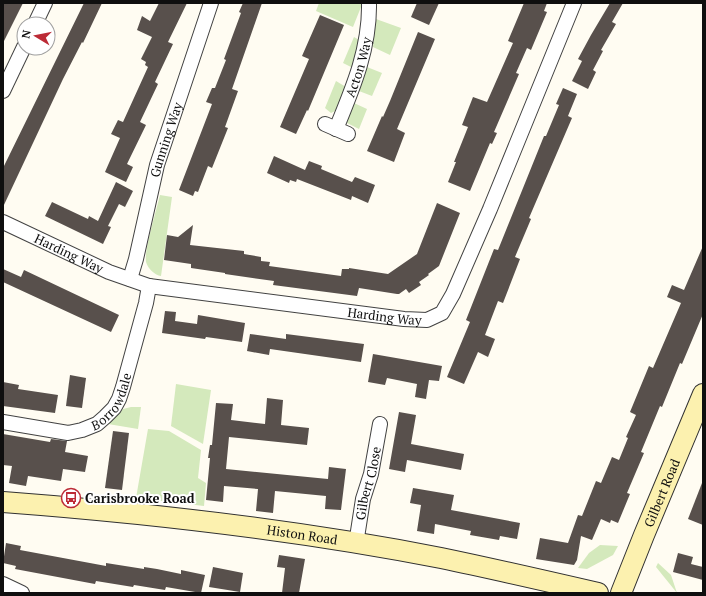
<svg xmlns="http://www.w3.org/2000/svg" width="706" height="596" viewBox="0 0 706 596" font-family="'PT Serif',serif">
	<rect width="100%" height="100%" fill="#fffcf2"/>
	<g fill="#d4e9bc">
		<polygon points="319,3 361,3 361,7 353,27 316,11"/>
		<polygon points="376,19 401,28 390,55 373,47"/>
		<polygon points="354,37 361,41 353,68 343,63"/>
		<polygon points="367,67 382,73 372,96 359,91"/>
		<polygon points="336,81 346,87 337,110 331,113 325,108"/>
		<polygon points="354,103 367,109 359,129 345,122"/>
		<path d="M160 195 172 197 161 276C155 275 148 269 146 262 144 250 157 208 160 195Z"/>
		<polygon points="176,384 211,390 203,444 171,426"/>
		<polygon points="131,407 141,407 138,429 108,424 123,409"/>
		<polygon points="148,429 169,431 201,450 198,478 206,483 204,506 136,498"/>
		<polygon points="600,545 618,546 613,555 587,569 578,568 589,553"/>
		<polygon points="658,563 671,575 677,593 656,567"/>
	</g>
	<g fill="#58504c">
		<polygon points="3,3 23,3 3,43"/>
		<polygon points="84,3 102,3 83,43 82,42 63,79 3,207 3,168"/>
		<polygon points="159,3 187,3 168,42 173,44 155,82 158,84 140,122 146,125 127,164 133,167 126,182 105,172 120,138 111,134 118,120 123,122 148,67 145,65 146,62 141,59 152,37 137,30 142,16 150,21"/>
		<polygon points="243,3 262,3 232,89 238,91 225,127 228,128 212,168 208,166 198,192 195,191 193,196 179,190 212,104 206,102 212,88 215,88 226,60 224,59 241,13 239,12"/>
		<polygon points="417,3 439,3 429,25 411,17"/>
		<polygon points="524,3 547,3 544,11 547,12 531,50 527,48 516,73 519,74 494,132 497,133 492,144 490,143 470,191 448,182 456,162 454,162 468,127 462,125 473,97 487,102 513,43 508,41"/>
		<polygon points="610,3 623,3 612,22 616,24 601,50 603,51 593,70 596,72 588,89 572,81 582,61 578,59 591,35"/>
		<polygon points="320,15 344,25 308,111 307,110 296,134 280,127 309,59 302,56"/>
		<polygon points="418,32 435,39 397,129 405,133 394,162 367,151 382,116 383,117 390,101"/>
		<polygon points="563,88 577,94 568,116 572,118 529,218 531,219 515,257 520,259 503,303 498,301 485,335 495,339 488,357 478,352 464,384 447,377 470,322 466,320 494,249 498,250 544,136 546,136 559,105 556,104"/>
		<polygon points="274,156 305,170 309,161 322,166 321,169 352,182 355,177 375,185 368,203 352,196 351,200 297,179 296,182 290,180 289,183 267,173"/>
		<polygon points="116,182 133,191 125,207 119,204 108,226 111,227 103,244 45,216 52,202 88,219 89,216 98,221"/>
		<polygon points="437,203 460,213 439,266 428,274 429,275 419,282 421,285 409,293 406,289 399,294 397,294 359,288 357,296 273,285 274,281 225,274 225,273 191,268 191,264 164,260 167,235 178,237 193,225 190,245 244,251 244,254 261,257 261,261 270,262 269,266 341,276 342,269 349,269 349,268 388,274 417,254"/>
		<polygon points="703,246 703,314 682,364 680,363 662,407 660,406 641,452 644,453 627,493 630,494 618,523 611,520 610,523 601,519 592,540 581,536 577,560 574,565 536,559 540,538 568,543 578,515 582,516 596,481 601,483 612,457 619,460 628,438 626,437 636,415 630,412 649,366 653,368 681,303 667,297 672,285 684,290"/>
		<polygon points="3,269 21,277 24,270 119,315 111,332 3,282"/>
		<polygon points="165,311 176,312 175,321 197,324 198,315 245,323 242,342 206,337 205,339 162,333"/>
		<polygon points="250,334 286,339 286,334 364,344 361,362 270,349 269,355 247,351"/>
		<polygon points="373,354 442,366 439,381 429,380 426,399 415,397 417,384 387,378 385,385 368,382"/>
		<polygon points="70,375 86,378 82,408 66,406"/>
		<polygon points="3,382 19,385 18,389 58,395 55,413 3,406"/>
		<polygon points="267,398 283,400 281,425 309,428 307,445 229,437 226,469 328,479 329,467 346,469 341,510 325,509 326,496 275,491 273,513 256,511 258,489 224,486 223,502 206,500 210,458 208,458 210,445 212,445 216,403 233,404 231,420 265,424"/>
		<polygon points="399,412 416,415 411,444 464,454 461,470 407,460 405,472 389,469"/>
		<polygon points="113,431 129,433 122,490 105,488"/>
		<polygon points="3,434 50,442 51,439 67,441 65,452 88,456 85,472 63,469 61,481 28,476 26,486 9,483 12,466 3,465"/>
		<polygon points="702,483 703,483 703,525 688,519"/>
		<polygon points="413,488 454,495 451,510 520,523 517,539 500,536 499,540 470,535 471,531 435,524 434,534 417,531 421,505 410,503"/>
		<polygon points="6,543 21,546 20,550 106,566 106,563 144,569 144,567 157,569 181,574 181,570 205,575 201,593 166,587 165,590 134,585 133,587 96,581 95,584 15,569 16,566 3,563"/>
		<polygon points="678,553 693,557 691,564 703,567 703,580 673,572"/>
		<polygon points="279,555 305,559 299,593 282,593 285,568 277,567"/>
		<polygon points="213,567 243,573 240,592 209,587"/>
	</g>
	<g fill="none" stroke-linecap="round" stroke-linejoin="round">
		<defs>
			<g id="street">
				<polyline points="35,24 45,3"/>
				<polyline points="3,91 24,47"/>
				<polyline points="325,124 348,134"/>
				<path id="s1" d="M336 129C353 88 370 48 369 3"/>
				<path id="s2" d="M3 222 109 272 149 286 404 319 427 320 442 313 453 294 490 209 574 3"/>
				<path id="s3" d="M130 279 136 259 157 165 211 3"/>
				<path id="s4" d="M3 422 68 433 82 430 97 424 105 417 114 408 119 399 123 387 146 303 149 286"/>
				<path id="s5" d="M356 544 363 499 371 474 380 424"/>
				<polyline points="3,584 22,593"/>
			</g>
			<g id="secondary">
				<path id="s6" d="M3 502C149 513 298 530 441 558 494 569 546 581 598 593"/>
				<path id="s7" d="M621 593 644 535 703 394"/>
			</g>
		</defs>
		<use href="#street" stroke="#424242" stroke-width="16"/>
		<use href="#secondary" stroke="#313131" stroke-width="22"/>
		<use href="#street" stroke="#fff" stroke-width="14"/>
		<use href="#secondary" stroke="#fcf1af" stroke-width="20"/>
	</g>
	<defs>
		<symbol id="bus-ring" viewBox="-11 -11 22 22"><circle r="9.5" fill="#fff" stroke="#bc2b36" stroke-width="1.5"/><path d="M-5-6H5V4H4V6H2V4H-2V6H-4V4H-5ZM-3.5-4V0h7V-4ZM-3.5 1.2v1.5H-2V1.2ZM2 1.2v1.5H3.5V1.2Z" fill="#bc2b36"/></symbol>
	</defs>
	<g fill-rule="evenodd">
		<use href="#bus-ring" x="60" y="487" width="22" height="22"/>
	</g>
	<g text-anchor="middle" stroke-width="4" stroke-linejoin="round" paint-order="stroke">
		<g font-size="13" fill="#0f0f0f" stroke="#fff">
			<text dy="5" stroke="none"><textPath href="#s1" startOffset="66">Acton Way</textPath></text>
			<text dy="5" stroke="none"><textPath href="#s3" startOffset="144">Gunning Way</textPath></text>
			<text dy="5" stroke="none"><textPath href="#s2" startOffset="73">Harding Way</textPath></text>
			<text dy="5" stroke="none"><textPath href="#s2" startOffset="397">Harding Way</textPath></text>
			<text dy="5" stroke="none"><textPath href="#s4" startOffset="124">Borrowdale</textPath></text>
			<text dy="5" stroke="none"><textPath href="#s5" startOffset="62">Gilbert Close</textPath></text>
			<text dy="5" stroke="none"><textPath href="#s7" startOffset="108">Gilbert Road</textPath></text>
			<text dy="5" stroke="none"><textPath href="#s6" startOffset="301">Histon Road</textPath></text>
		</g>
		<g font-size="13" font-weight="bold" fill="#0f0f0f" stroke="#fff" text-anchor="start">
			<text x="85" y="503">Carisbrooke Road</text>
		</g>
	</g>
	<rect width="706" height="596" fill="none" stroke="#0f0f0f" stroke-width="8"/>
	<g transform="translate(36 36) rotate(280)"><circle r="19" fill="#ffffff" stroke="#9f9f9f"/>
	<path d="M0-3L7 15L0 10L-7 15Z" fill="#bc2b36"/>
	<text y="-6" font-size="11" font-weight="bold" text-anchor="middle" fill="#0f0f0f">N</text>
	</g>
</svg>
